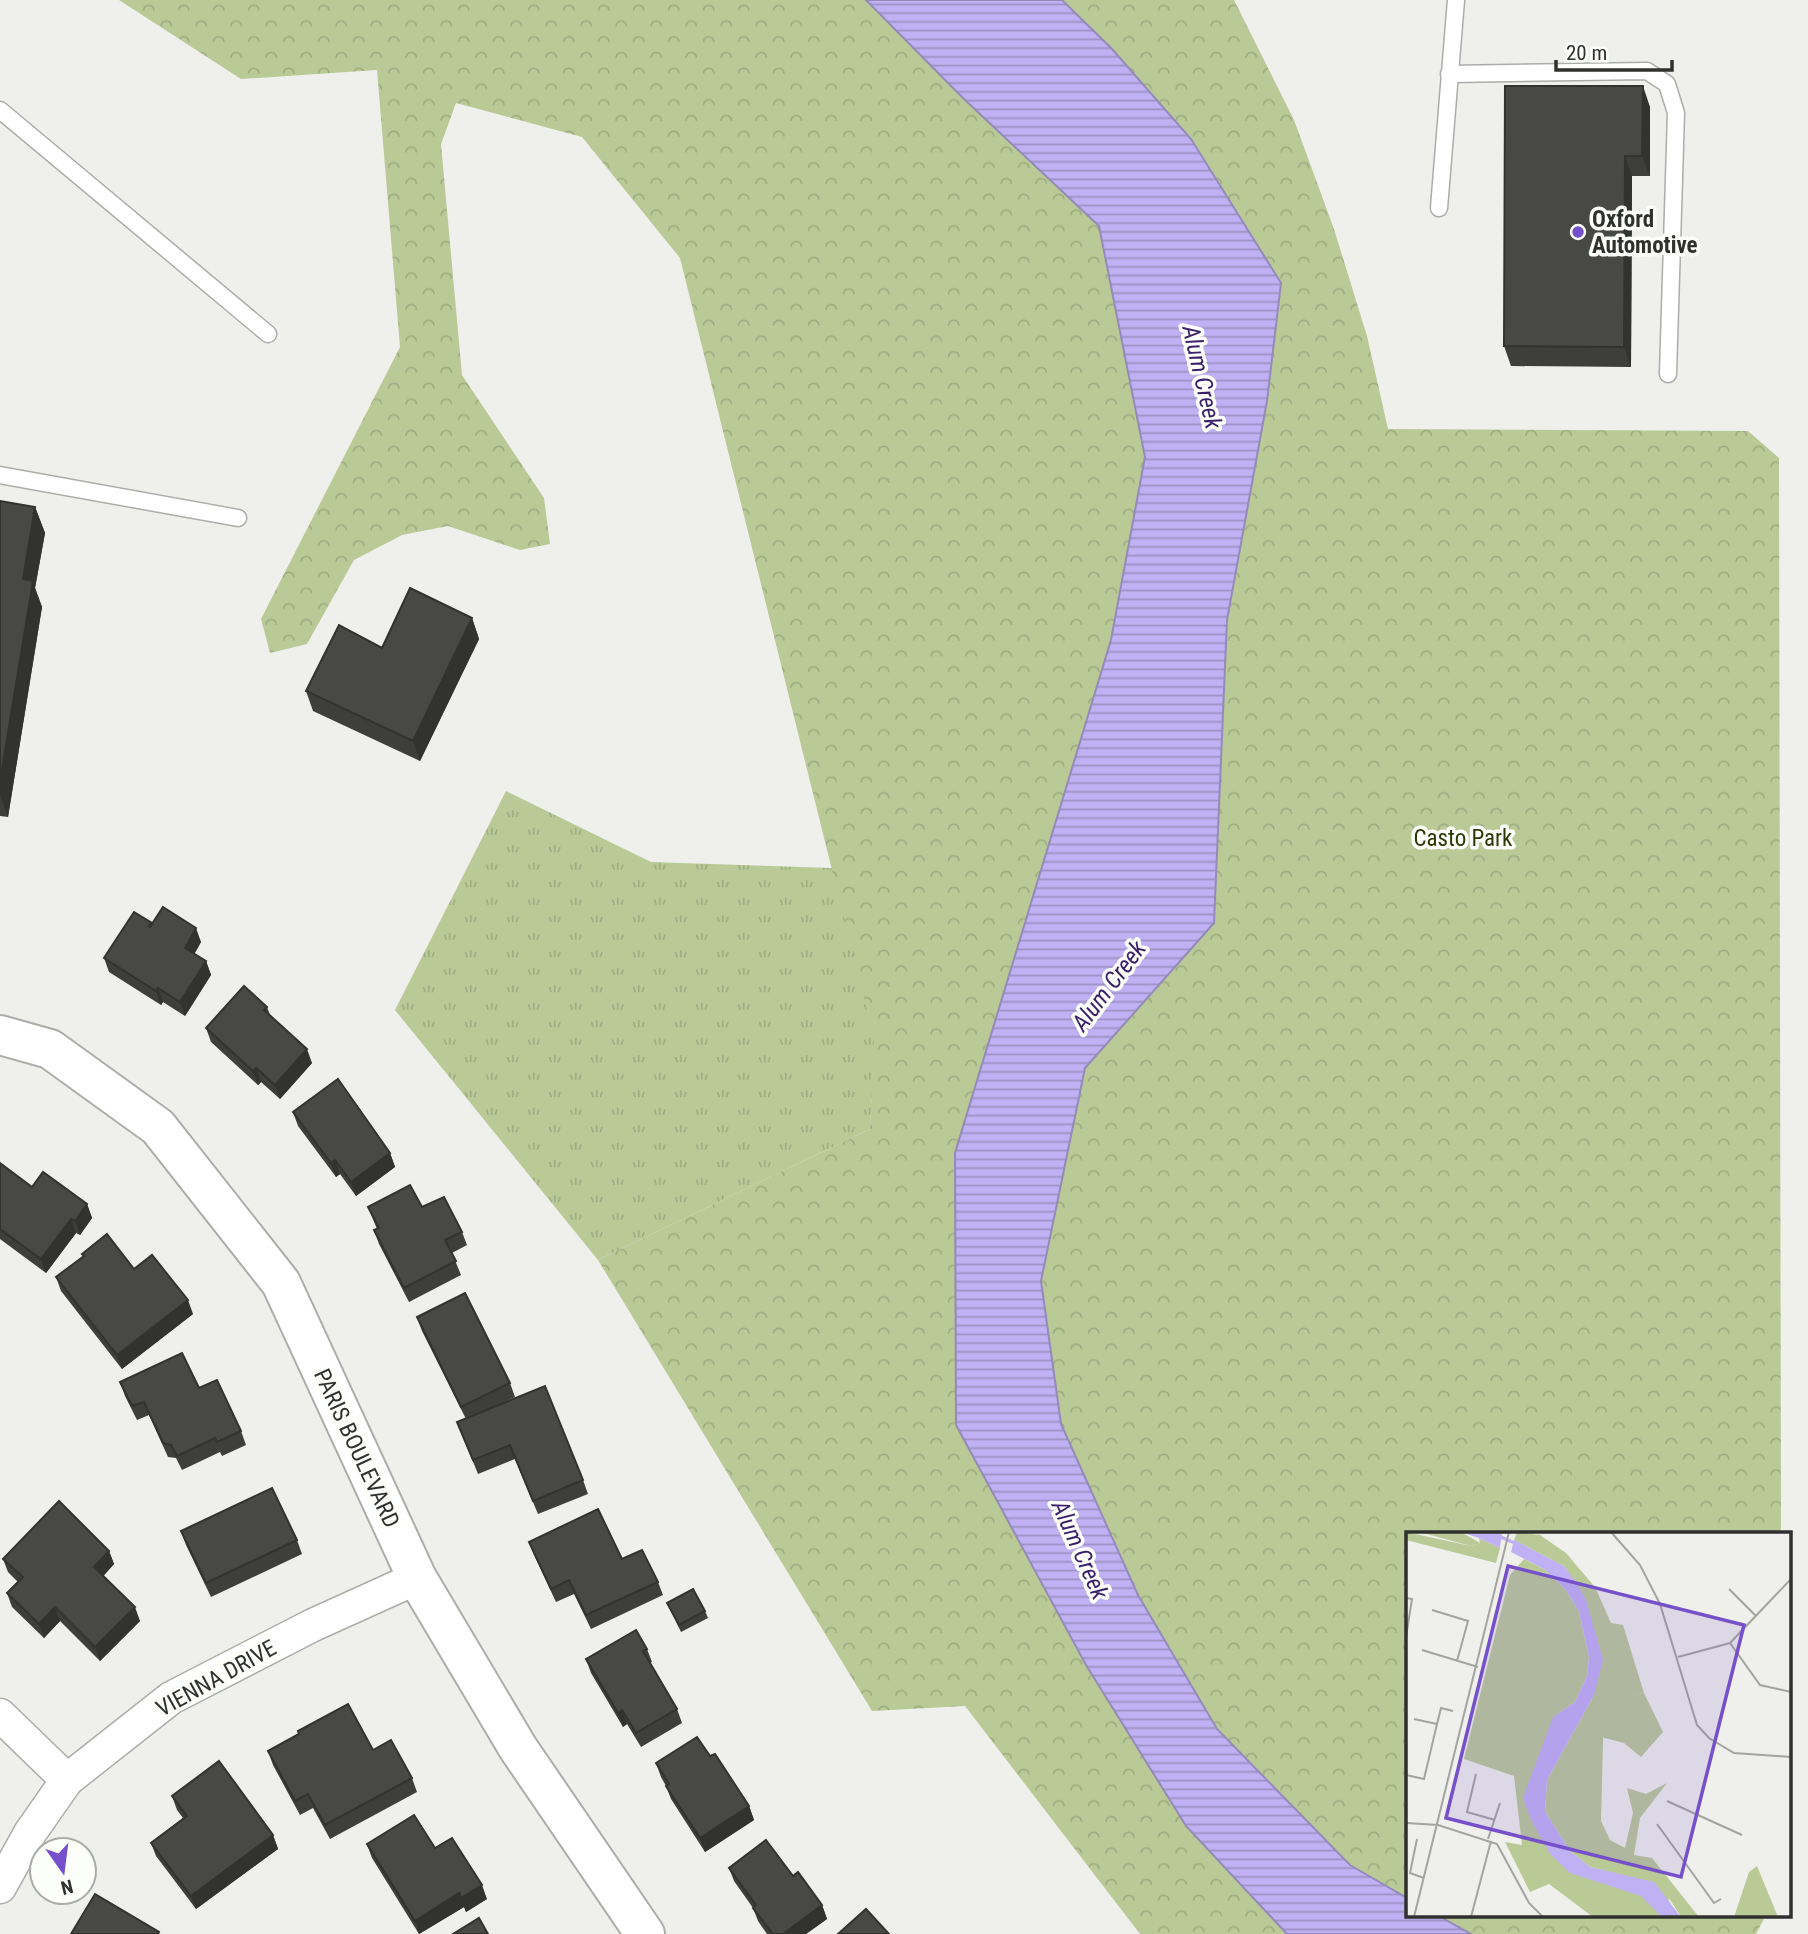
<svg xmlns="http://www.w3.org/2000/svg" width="1808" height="1934" viewBox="0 0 1808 1934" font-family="'Roboto Condensed',sans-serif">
	<defs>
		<pattern id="grass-tufts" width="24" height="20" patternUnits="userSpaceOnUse" patternTransform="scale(1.75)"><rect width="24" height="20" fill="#b9ca97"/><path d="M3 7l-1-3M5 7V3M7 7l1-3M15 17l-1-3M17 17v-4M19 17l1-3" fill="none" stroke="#9fae82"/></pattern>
		<pattern id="forest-crowns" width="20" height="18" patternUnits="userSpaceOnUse" patternTransform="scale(1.75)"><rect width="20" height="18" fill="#b9ca97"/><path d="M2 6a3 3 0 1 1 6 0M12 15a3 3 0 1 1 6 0" fill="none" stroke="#9fae82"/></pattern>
		<pattern id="water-rules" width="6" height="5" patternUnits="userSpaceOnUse" patternTransform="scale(1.75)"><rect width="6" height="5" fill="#bfb1f3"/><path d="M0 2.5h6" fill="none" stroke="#9c91c5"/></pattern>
	</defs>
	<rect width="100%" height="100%" fill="#eff0eb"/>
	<polygon fill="url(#grass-tufts)" points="506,791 651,862 832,868 875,1039 870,1129 598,1260 395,1010"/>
	<g fill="url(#forest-crowns)">
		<polygon points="119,0 866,0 963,98 1099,226 1145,457 1111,640 956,1425 1086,1665 1186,1826 1287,1934 1140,1934 965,1706 872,1711 598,1260 870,1129 874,1039 680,258 582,137 456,103 441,144 462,375 544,498 550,544 520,550 448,526 402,535 354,560 307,644 270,653 261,619 400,347 377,70 241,79"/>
		<polygon points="928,0 1234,0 1294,120 1334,229 1367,336 1388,429 1748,431 1779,458 1781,1533 1407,1533 1407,1898 1350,1865 1217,1729 1138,1595 1061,1425 1041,1281 1085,1068 1181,960 1224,685 1234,277"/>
		<polygon points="1437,1915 1766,1915 1756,1934 1471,1934"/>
	</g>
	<polygon fill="url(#water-rules)" stroke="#948bb8" stroke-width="2" points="866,0 1062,0 1112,49 1191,139 1281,283 1267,401 1227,620 1214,923 1085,1068 1041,1281 1061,1424 1138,1595 1217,1729 1350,1865 1407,1898 1407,1915 1437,1915 1471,1934 1287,1934 1186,1826 1086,1665 956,1425 955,1153 1111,640 1145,457 1099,226 963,98"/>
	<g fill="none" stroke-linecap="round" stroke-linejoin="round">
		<defs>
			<g id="service">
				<polyline points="1449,74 1647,71 1667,84 1676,113 1668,374"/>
				<polyline points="0,110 268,334"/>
				<polyline points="1439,208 1456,0"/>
				<polyline points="0,475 238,518"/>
			</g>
			<g id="minor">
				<polyline points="0,1715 67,1780"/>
				<polyline points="0,1887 30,1833 67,1780 171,1698 313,1625 417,1578"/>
			</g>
			<polyline id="tertiary" points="0,1035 50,1049 158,1127 281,1283 417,1578 518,1748 645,1934"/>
		</defs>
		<use href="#service" stroke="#abada8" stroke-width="19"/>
		<use href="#minor" stroke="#abada8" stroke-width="35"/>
		<use href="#tertiary" stroke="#abada8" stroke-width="42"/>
		<use href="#service" stroke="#fff" stroke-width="16"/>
		<use href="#minor" stroke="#fff" stroke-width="32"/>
		<use href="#tertiary" stroke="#fff" stroke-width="38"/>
	</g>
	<g fill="#3e3f3b">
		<polygon points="1650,107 1650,176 1632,176 1631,367 1511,366 1504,346"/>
		<polygon points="0,501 35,507 45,533 35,588 42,607 8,817 0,816"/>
		<polygon points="472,618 479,639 420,761 313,711 306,691 382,648"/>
		<polygon points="152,924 201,942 194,954 206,961 211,975 185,1016 163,1002 161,1005 109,972 104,958"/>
		<polygon points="267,1007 270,1015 312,1063 280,1099 261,1082 258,1085 211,1042 206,1028"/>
		<polygon points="293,1112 390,1153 395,1167 356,1196 340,1174 336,1177 298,1126"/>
		<polygon points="0,1163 32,1187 87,1204 92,1218 80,1235 76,1233 46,1273 0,1239"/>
		<polygon points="368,1207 422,1207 462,1232 467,1245 452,1253 461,1275 409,1302 379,1244 374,1230 377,1229"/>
		<polygon points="82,1254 134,1269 193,1314 122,1369 61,1291 56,1277 83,1256"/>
		<polygon points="417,1317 510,1383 515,1397 492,1408 583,1480 588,1494 538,1514 515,1459 478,1474 457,1422 466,1419 422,1331"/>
		<polygon points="120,1382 199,1388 241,1431 246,1445 222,1456 220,1452 182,1470 176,1458 168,1457 149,1415 137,1420 125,1396"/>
		<polygon points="181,1531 297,1540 302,1554 211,1597 186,1545"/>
		<polygon points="529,1542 622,1559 658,1582 663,1595 591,1629 574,1594 556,1602 534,1555"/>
		<polygon points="109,1551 114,1564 103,1576 140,1621 100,1661 60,1621 44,1638 12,1607 7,1593 18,1582 8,1572 3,1559"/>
		<polygon points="667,1603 705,1611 708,1618 681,1632"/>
		<polygon points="647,1649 652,1662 650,1663 677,1709 682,1723 641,1747 627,1724 623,1727 591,1673 586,1659"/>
		<polygon points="373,1750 412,1778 417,1792 330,1839 313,1808 300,1815 273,1765 268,1751"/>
		<polygon points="710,1756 749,1806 754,1820 705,1852 671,1799 666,1786 661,1777 656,1763"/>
		<polygon points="172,1796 273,1835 278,1849 196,1909 156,1856 151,1843 183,1818 177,1810"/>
		<polygon points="367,1844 435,1848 487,1899 466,1912 464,1907 419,1934 372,1858"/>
		<polygon points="729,1868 793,1876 822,1905 827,1919 806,1934 767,1934 758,1921 753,1908 734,1881"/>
	</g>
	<g fill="#323330">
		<polygon points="1643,86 1650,107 1650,176 1642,156"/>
		<polygon points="1625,156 1632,176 1631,367 1624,347"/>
		<polygon points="35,507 45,533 35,588 42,607 8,817 0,795 0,781 23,579"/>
		<polygon points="472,618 479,639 420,761 413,741"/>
		<polygon points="196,928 201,942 190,962 185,948"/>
		<polygon points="206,961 211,975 185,1016 180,1002"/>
		<polygon points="158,988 163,1002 161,1005 156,991"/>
		<polygon points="307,1049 312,1063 280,1099 275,1085"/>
		<polygon points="256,1068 261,1082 258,1085 253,1071"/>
		<polygon points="390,1153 395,1167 356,1196 351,1182"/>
		<polygon points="335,1160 340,1174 336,1177 331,1163"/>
		<polygon points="87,1204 92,1218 80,1235 75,1221"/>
		<polygon points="71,1219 76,1233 46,1273 41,1259"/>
		<polygon points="188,1300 193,1314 122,1369 117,1355"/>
		<polygon points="109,1551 114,1564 99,1581 94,1567"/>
		<polygon points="55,1607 60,1621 44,1638 39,1624"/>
		<polygon points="135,1607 140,1621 100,1661 95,1647"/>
		<polygon points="622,1710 627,1724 623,1727 618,1713"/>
		<polygon points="749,1806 754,1820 705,1852 700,1838"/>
		<polygon points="273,1835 278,1849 196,1909 191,1896"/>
		<polygon points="482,1885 487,1899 466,1912 461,1898"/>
		<polygon points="459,1893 464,1907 419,1934 415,1921"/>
		<polygon points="822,1905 827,1919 806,1934 783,1934"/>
	</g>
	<g fill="#484945" stroke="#323330" stroke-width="2">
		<polygon points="1505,86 1643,86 1642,156 1625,156 1624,347 1504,346"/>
		<polygon points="0,501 35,507 23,579 33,581 0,781"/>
		<polygon points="410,588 472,618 413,741 306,691 339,625 382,648"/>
		<polygon points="163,907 196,928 185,948 206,961 180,1002 158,988 156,991 104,958 134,912 152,923 149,926 150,927"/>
		<polygon points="244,986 267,1007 264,1010 307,1049 275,1085 256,1068 253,1071 206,1028"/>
		<polygon points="338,1079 390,1153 351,1182 335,1160 331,1163 293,1112"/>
		<polygon points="0,1163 32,1187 43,1172 87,1204 75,1221 71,1219 41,1259 0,1229"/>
		<polygon points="410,1185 422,1207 444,1197 462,1232 445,1240 456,1261 404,1288 374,1230 379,1228 368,1207"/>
		<polygon points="107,1234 134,1269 152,1255 188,1300 117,1355 56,1277 84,1256 82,1254"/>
		<polygon points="465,1293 510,1383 461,1407 417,1317"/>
		<polygon points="182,1353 199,1388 217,1380 241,1431 217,1442 215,1438 177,1456 171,1445 163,1443 144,1402 132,1406 120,1382"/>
		<polygon points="545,1386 583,1480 533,1501 510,1445 473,1460 457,1422"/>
		<polygon points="272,1488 297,1540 206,1583 181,1531"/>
		<polygon points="59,1501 109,1551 94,1567 135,1607 95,1647 55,1607 39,1624 7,1593 23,1577 3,1559"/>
		<polygon points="598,1509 622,1559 642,1550 658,1582 586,1615 569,1580 551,1589 529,1542"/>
		<polygon points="693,1589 705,1611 679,1625 667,1603"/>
		<polygon points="636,1630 647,1649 643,1651 677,1709 636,1733 622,1710 618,1713 586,1659"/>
		<polygon points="348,1704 373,1750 391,1740 412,1778 325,1825 308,1794 295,1801 268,1751 299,1734 298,1731"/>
		<polygon points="697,1737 710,1756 715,1754 749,1806 700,1838 666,1786 669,1784 656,1763"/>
		<polygon points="219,1761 273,1835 191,1896 151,1843 187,1816 172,1796"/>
		<polygon points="414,1815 435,1848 452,1838 482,1885 461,1898 459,1893 415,1921 367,1844"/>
		<polygon points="766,1840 793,1876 798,1872 822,1905 783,1934 773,1934 753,1908 756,1905 729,1868"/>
		<polygon points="95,1894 159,1932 158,1934 71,1934"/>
		<polygon points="866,1909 889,1934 838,1934"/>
		<polygon points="479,1918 488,1934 453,1934"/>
	</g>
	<circle fill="#7650ca" stroke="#fcfef9" stroke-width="2.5" cx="1578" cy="232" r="7"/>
	<g text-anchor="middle" stroke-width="7" stroke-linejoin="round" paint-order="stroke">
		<g font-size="23" font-weight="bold" fill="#30312f" stroke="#fcfef9" text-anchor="start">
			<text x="1592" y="227">Oxford<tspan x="1592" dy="26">Automotive</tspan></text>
		</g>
		<g font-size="23" fill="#2c3905" stroke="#fcfef9">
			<text x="1463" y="846">Casto Park</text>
		</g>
		<g font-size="23" fill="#30312f" stroke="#fcfef9">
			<text transform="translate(357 1448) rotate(65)" y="8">PARIS BOULEVARD</text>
			<text transform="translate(216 1678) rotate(-29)" y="8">VIENNA DRIVE</text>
		</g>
		<g font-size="24" font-style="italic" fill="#391f6a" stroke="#fcfef9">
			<text transform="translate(1202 377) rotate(77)" y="8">Alum Creek</text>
			<text transform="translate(1109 986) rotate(-53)" y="8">Alum Creek</text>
			<text transform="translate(1080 1550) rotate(66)" y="8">Alum Creek</text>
		</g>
	</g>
	<g transform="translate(1406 1532)">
		<rect width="385" height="385" fill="#eff0eb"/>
		<path d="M0 0 65 14 74 11 73 6 94 16 90 31 0 8ZM238 161 257 200 235 225 218 211 195 205V181L198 169Z" fill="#b9ca97"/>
		<path d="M13 0H55L74 11 65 14ZM111 0 134 3 160 21 189 55 205 91 217 93 238 161 198 170 195 289 204 308 219 316 227 281 221 256 240 262 261 251 234 286 228 323 246 326 293 385H275L263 366 260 385H187L143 352 124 360 99 310 116 313 108 244 58 227 104 43 118 27 138 37 160 58 173 80 183 125 181 144 169 170 153 181 135 224 139 303 190 341 232 347 184 335 164 319 139 280 141 248 188 163 180 68 158 34 108 8ZM351 334 372 385H328L343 340Z" fill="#b9ca97"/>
		<path d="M55 0H96L94 16 73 6ZM108 8 158 34 170 50 180 68 197 128 188 163 141 248 139 280 164 319 184 335 248 350 275 385H256L235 364 164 341 144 322 125 288 117 266 147 185 169 170 181 144 183 125 173 80 160 58 138 37 105 20Z" fill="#bfb1f3"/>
		<path fill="none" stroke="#bfb1f3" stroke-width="3.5" d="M83 0 118 15"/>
		<path fill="none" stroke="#a3a4a0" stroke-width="2" d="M205 0 234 33 254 72 291 193 303 206 328 221 385 225M323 57 350 84M0 66 6 67 0 105M26 78 62 89 51 129M324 111 354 153 385 160M16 118 72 135M272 125 324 111 385 47M31 192 35 176 47 179M70 242 61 280 89 288M0 243 18 247 31 192 8 187M261 269 336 303M0 291 32 293 91 312 123 371 137 385M251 292 308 371 315 367M11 307 4 341 18 346M82 307 94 271M8 385 103 0M65 385 85 309"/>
		<path fill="#7650ca" fill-opacity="0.15" stroke="#7650ca" stroke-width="3.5" d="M102 34 338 93 275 345 40 286Z"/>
		<rect width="385" height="385" fill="none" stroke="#30312f" stroke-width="3.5"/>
	</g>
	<g transform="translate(63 1871) rotate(166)"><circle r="33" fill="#fcfef9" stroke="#aaaca8" stroke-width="2"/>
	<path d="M0-5L12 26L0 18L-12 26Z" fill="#7650ca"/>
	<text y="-10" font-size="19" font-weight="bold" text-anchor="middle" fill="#30312f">N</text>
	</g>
	<path d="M1556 60v10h116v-10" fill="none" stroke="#30312f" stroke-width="3.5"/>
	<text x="1566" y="60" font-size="21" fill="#30312f" stroke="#fcfef9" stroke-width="5" paint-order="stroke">20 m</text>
</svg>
